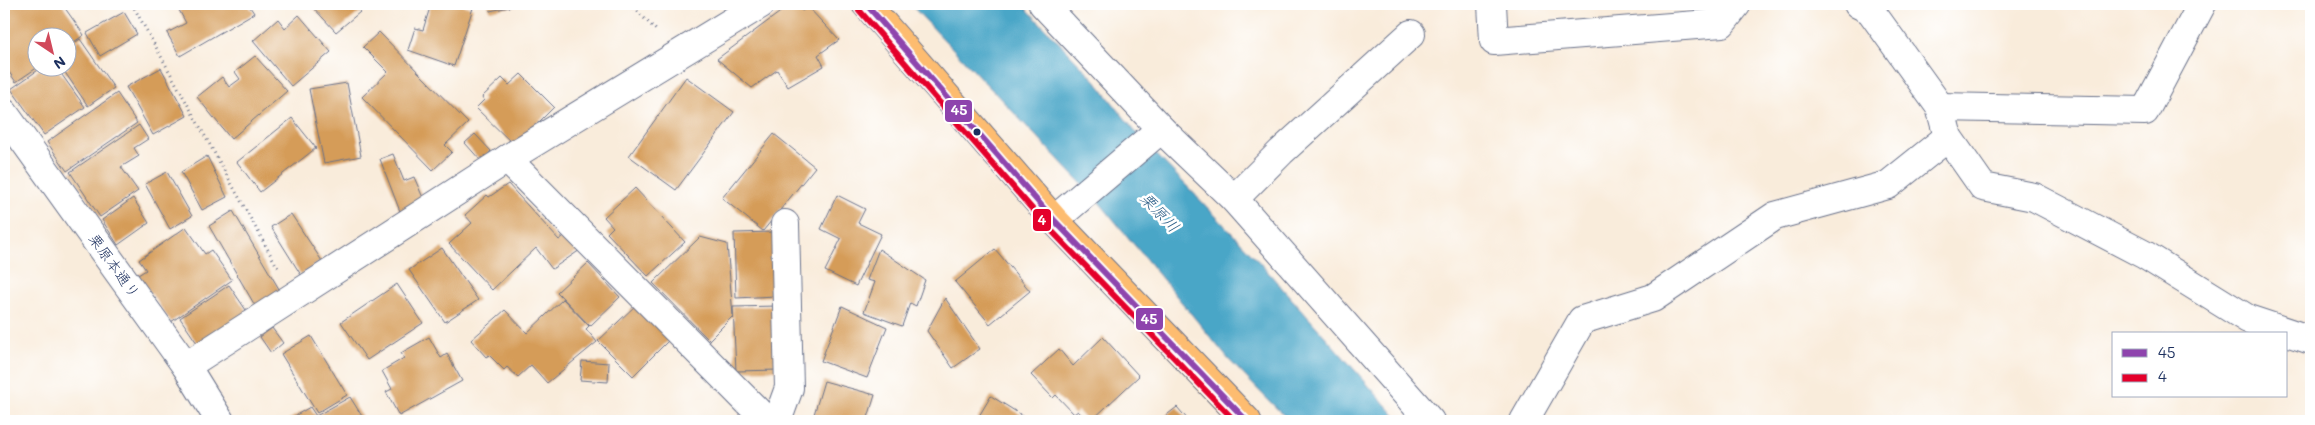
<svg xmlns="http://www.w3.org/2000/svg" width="2315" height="425" viewBox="0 0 2315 425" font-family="Mali,'Klee One',sans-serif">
	<rect width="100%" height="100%" fill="#fff"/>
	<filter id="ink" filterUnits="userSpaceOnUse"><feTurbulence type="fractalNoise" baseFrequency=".02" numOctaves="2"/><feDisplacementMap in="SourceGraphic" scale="10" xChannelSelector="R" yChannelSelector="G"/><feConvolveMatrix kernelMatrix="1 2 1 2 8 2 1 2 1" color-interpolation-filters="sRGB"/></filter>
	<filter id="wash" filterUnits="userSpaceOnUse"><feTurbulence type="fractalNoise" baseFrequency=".0096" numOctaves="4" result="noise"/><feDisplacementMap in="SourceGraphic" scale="20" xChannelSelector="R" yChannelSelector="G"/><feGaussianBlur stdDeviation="1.12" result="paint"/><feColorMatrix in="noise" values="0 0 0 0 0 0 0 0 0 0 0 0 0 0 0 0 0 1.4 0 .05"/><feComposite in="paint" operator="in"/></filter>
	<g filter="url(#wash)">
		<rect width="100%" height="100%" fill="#f9ecdb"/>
		<polygon fill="#49a6c7" stroke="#326a92" points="910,4 1022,4 1095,80 1137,134 1252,254 1400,421 1289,421 1230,361 1099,202"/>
		<g id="blocks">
			<g fill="#d59c59">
				<polygon points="8,4 62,4 84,35 68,46 68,38 38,38 38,67 16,82 4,65 4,6"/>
				<polygon points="189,4 248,4 254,13 180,56 167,33 186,23 179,10"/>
				<polygon points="310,4 352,4 360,12 336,32"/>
				<polygon points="431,4 459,4 473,8 454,66 408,50 415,28 423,30"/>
				<polygon points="488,4 519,4 519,5 490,11"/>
				<polygon points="791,4 797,4 802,11 808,7 839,40 818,55 824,66 788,87 777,70 752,88 717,59"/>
				<polygon points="124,12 137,34 100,56 87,33"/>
				<polygon points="299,15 331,52 291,86 253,41 278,19 285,28"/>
				<polygon points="379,32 468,123 445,145 452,152 433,170 362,97 388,72 363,47"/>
				<polygon points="80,39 114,88 88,106 62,68 68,68 68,48"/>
				<polygon points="255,56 287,91 231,139 197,97 222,77 229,87 240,79 235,72"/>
				<polygon points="41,68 57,68 85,107 44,135 11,89"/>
				<polygon points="161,68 187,116 153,135 126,87"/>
				<polygon points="521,74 554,107 515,146 476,108 484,100 482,97 502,78 509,85"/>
				<polygon points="686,77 734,112 676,190 629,156"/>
				<polygon points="347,83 361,156 324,163 309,89"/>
				<polygon points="117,93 137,123 67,171 47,142"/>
				<polygon points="292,118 316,148 260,192 237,162"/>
				<polygon points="139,125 148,139 134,148 139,156 121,167 138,191 100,217 70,172"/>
				<polygon points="475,134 491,151 481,161 465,143"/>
				<polygon points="774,134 815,167 763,231 722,198"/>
				<polygon points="393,154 404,181 414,177 424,200 401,214 380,159"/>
				<polygon points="207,156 227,197 202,210 181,172"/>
				<polygon points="167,172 192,216 170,229 145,184"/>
				<polygon points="508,184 559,240 568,233 583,248 552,269 536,248 492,290 449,244 472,223 465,215 487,195 489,197"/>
				<polygon points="635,188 685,242 648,276 607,233 613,227 604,217"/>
				<polygon points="837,195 865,209 858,223 881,234 856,286 825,271 841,239 821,229"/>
				<polygon points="133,198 149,223 118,245 102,220"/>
				<polygon points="233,211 282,294 257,309 209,226"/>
				<polygon points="291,214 322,261 301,275 271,227"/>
				<polygon points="186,227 205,254 211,250 232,280 171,322 138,275 146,270 139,260"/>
				<polygon points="774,232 776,296 736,298 734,233"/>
				<polygon points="700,237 727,244 733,316 709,340 653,283"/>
				<polygon points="442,248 478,300 445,322 409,270"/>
				<polygon points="879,249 925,280 916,306 910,303 902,326 864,312 875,282 867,280"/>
				<polygon points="995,249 1030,291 990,324 955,282"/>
				<polygon points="588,263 620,297 590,326 557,292"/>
				<polygon points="397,284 423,323 367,360 341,322"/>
				<polygon points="229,285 248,313 199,346 180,318"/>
				<polygon points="945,298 980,349 953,368 927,331"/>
				<polygon points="563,299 589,326 586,329 597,342 547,383 531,365 518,377 507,367 504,370 489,355 486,357 471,340 505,310 527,333"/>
				<polygon points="637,304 670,339 633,376 598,341"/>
				<polygon points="777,306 779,370 736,371 733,307"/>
				<polygon points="842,306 887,327 867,378 821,361"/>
				<polygon points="272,328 283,343 271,353 260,337"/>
				<polygon points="311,336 347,395 317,413 281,354"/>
				<polygon points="429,337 441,358 447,354 462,381 399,416 386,392 392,389 382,371 404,358 401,353"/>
				<polygon points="1103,337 1139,376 1091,421 1087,421 1078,411 1074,414 1056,395 1053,398 1031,375 1059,349 1073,366"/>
				<polygon points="582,361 609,363 608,382 580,380"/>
				<polygon points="824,381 875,395 867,421 812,421"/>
				<polygon points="991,396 1031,421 976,421"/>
				<polygon points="350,397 365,421 286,421 310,407 316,416"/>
				<polygon points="1177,407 1189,421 1159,421"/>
			</g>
		</g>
	</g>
	<g filter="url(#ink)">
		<use href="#blocks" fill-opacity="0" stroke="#69718a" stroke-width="1"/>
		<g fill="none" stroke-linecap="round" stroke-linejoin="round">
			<defs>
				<g id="minor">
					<polyline points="1043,4 1161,129 1234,199 1430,421"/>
					<polyline points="1492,4 1494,41 1722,23 1737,4"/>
					<polyline points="1858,4 1870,10 1940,107 1948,137 1983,187 2034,197 2145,255 2248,319 2311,340"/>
					<polyline points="1940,107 2145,111 2202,4"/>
					<polyline points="4,113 186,366 220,421"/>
					<polyline points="507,159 767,421"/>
					<polyline points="1234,199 1281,152 1411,34"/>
					<polyline points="1054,220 1161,129"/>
					<polyline points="186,366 507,159 761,4"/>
					<polyline points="777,421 789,388 785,224"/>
					<polyline points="1524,421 1582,320 1653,298 1775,216 1888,185 1948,137"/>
				</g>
				<polyline id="trunk" points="866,4 1054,220 1247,421"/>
			</defs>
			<use href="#minor" stroke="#69718a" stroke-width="30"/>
			<use href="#trunk" stroke="#69718a" stroke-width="30"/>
			<g stroke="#69718a" stroke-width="3" stroke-dasharray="1 4" stroke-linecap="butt">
				<polyline points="132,4 278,268"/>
				<polyline points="630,4 656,30"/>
			</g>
			<use href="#minor" stroke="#fff" stroke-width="28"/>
			<use href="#trunk" stroke="#fdbc70" stroke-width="28"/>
			<defs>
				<polyline id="bus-1" points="866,4 1054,220 1247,421"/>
				<polyline id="bus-2" points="859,10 1047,226 1235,421"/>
			</defs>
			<use href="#bus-1" stroke="#fff" stroke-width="10"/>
			<use href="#bus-2" stroke="#fff" stroke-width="10"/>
			<use href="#bus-1" stroke="#8e44ad" stroke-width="6"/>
			<use href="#bus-2" stroke="#e4002b" stroke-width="6"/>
		</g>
	</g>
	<circle fill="#1b2f5e" stroke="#fff" stroke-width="2" cx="977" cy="132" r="4.5"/>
	<g text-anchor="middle" stroke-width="5" stroke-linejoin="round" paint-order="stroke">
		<g font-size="15" fill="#1b2f5e" stroke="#fff">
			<text transform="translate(114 266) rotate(54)" y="5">栗原本通り</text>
		</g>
		<g font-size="16" font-style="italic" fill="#2d5f88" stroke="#fff">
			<text transform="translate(1160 212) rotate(46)" y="6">栗原川</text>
		</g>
	</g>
	<g stroke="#fff" stroke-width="2">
		<rect x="944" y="99" width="29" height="24" rx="5" fill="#8e44ad"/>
		<rect x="1032" y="208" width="20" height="24" rx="5" fill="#e4002b"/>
		<rect x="1135" y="307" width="29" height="24" rx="5" fill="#8e44ad"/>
	</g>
	<g font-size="14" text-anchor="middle" font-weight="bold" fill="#fff">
		<text x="959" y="115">45</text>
		<text x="1042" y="225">4</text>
		<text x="1149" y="324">45</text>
	</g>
	<rect width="2315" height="425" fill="none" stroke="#fff" stroke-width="20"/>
	<rect x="2112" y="332" width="175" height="65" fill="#ffffff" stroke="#a4acbf"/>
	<rect x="2122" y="349" width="25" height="8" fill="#8e44ad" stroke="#a4acbf"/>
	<text x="2158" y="358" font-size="15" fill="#1b2f5e">45</text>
	<rect x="2122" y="374" width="25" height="8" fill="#e4002b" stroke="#a4acbf"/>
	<text x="2158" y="382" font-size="15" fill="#1b2f5e">4</text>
	<g transform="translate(52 52) rotate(145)"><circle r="24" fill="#ffffff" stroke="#a4acbf"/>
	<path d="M0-4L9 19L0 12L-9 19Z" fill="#d1495b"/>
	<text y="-8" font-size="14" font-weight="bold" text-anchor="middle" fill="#1b2f5e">N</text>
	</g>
</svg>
